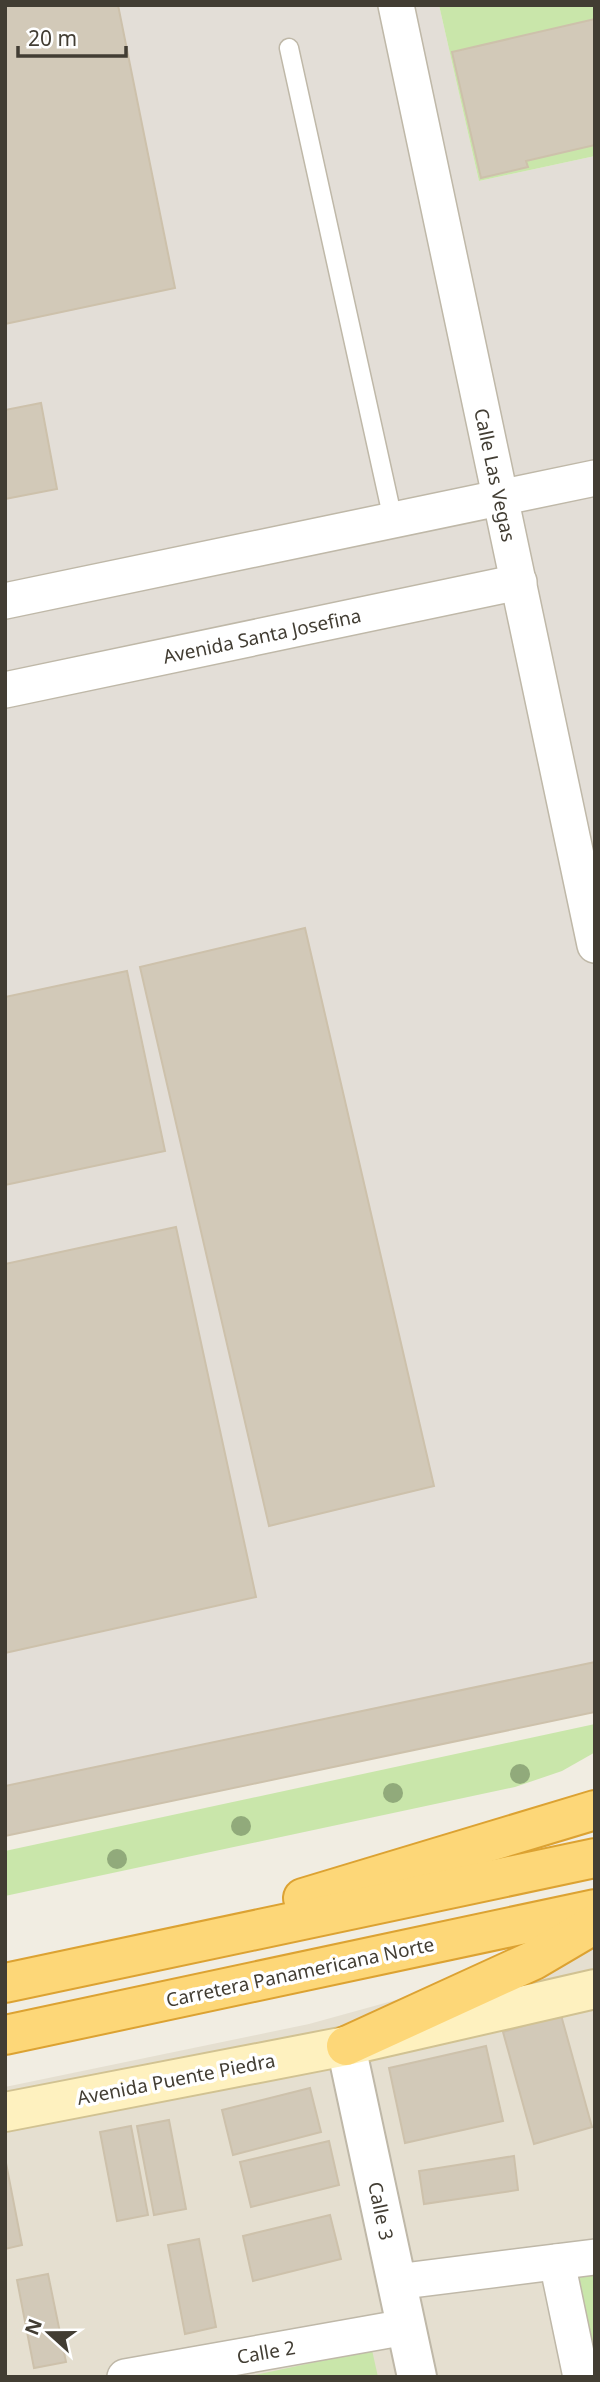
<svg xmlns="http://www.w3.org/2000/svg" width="600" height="2382" viewBox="0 0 600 2382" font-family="'Noto Sans',sans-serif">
	<rect width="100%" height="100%" fill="#f1ede2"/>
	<polygon fill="#e5dfd0" points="595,1945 595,2377 5,2377 5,2087 309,2024"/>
	<polygon fill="#e3ded7" points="5,5 439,5 479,181 595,156 595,1662 5,1786"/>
	<g fill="#c9e6aa">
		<polygon points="439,5 595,5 595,156 479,181"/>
		<polygon points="595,1724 595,1752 592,1754 562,1771 515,1787 5,1896 5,1851"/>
		<polygon points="595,2242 595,2377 549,2250"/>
		<polygon points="372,2350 378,2377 246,2377"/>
	</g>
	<g fill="#d2c9b8" stroke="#cdc1ab" stroke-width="2">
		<polygon points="5,5 118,5 175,288 5,324"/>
		<polygon points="595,19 595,145 526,161 528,167 481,178 452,52"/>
		<polygon points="41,403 57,489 5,499 5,410"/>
		<polygon points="305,928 434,1486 269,1526 140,967"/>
		<polygon points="127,971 165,1151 5,1185 5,997"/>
		<polygon points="176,1227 256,1597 5,1653 5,1264"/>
		<polygon points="595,1662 595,1712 5,1836 5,1786"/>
		<polygon points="561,2015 592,2127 534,2144 503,2032"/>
		<polygon points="486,2046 503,2121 405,2143 389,2068"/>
		<polygon points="310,2088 321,2132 233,2155 222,2110"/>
		<polygon points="169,2120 186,2209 154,2215 137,2126"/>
		<polygon points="131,2126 148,2215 117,2221 100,2132"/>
		<polygon points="329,2141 339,2185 251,2207 240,2162"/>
		<polygon points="514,2156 518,2190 424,2204 419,2171"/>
		<polygon points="5,2158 22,2245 5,2249"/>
		<polygon points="330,2215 341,2259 253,2281 243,2236"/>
		<polygon points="199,2239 216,2327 185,2334 168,2245"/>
		<polygon points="48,2274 66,2362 34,2368 17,2280"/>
	</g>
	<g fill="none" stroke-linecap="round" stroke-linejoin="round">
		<defs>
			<polyline id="service" points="289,48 393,520"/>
			<g id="minor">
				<polyline points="396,5 595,945"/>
				<polyline points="5,601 595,478"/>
				<polyline points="5,690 519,582"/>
				<polyline points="557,2262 581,2377"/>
				<polyline points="396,2282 595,2257"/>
				<polyline points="125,2377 406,2327"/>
			</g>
			<polyline id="tertiary" points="346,2046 417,2377"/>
			<polyline id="secondary" points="5,2112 346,2046 595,1989"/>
			<g id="trunk">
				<polyline points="303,1898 595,1810"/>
				<polyline points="5,1983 595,1858"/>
				<polyline points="5,2035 595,1909"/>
				<polyline points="346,2046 534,1960 595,1924"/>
			</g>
		</defs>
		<use href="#service" stroke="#bfb8a8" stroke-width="21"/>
		<use href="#minor" stroke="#bfb8a8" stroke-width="38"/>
		<use href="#tertiary" stroke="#bfb8a8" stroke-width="42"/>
		<use href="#secondary" stroke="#d1c292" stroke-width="42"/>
		<use href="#trunk" stroke="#dca232" stroke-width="42"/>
		<use href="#service" stroke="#fff" stroke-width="18"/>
		<use href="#minor" stroke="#fff" stroke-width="35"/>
		<use href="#tertiary" stroke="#fff" stroke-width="38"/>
		<use href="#secondary" stroke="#fef1bf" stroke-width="38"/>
		<use href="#trunk" stroke="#fdd778" stroke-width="38"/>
	</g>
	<g fill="#91aa7b">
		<circle cx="520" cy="1774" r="10"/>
		<circle cx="393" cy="1793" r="10"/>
		<circle cx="241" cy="1826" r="10"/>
		<circle cx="117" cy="1859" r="10"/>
	</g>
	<g text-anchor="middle" stroke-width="7" stroke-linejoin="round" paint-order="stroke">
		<g font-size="19" fill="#423d33" stroke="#fff">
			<text transform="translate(495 475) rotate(78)" y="7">Calle Las Vegas</text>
			<text transform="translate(262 636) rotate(-12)" y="7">Avenida Santa Josefina</text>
			<text transform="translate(300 1972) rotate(-12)" y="7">Carretera Panamericana Norte</text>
			<text transform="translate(176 2079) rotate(-11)" y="7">Avenida Puente Piedra</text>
			<text transform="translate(381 2211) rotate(78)" y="7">Calle 3</text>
			<text transform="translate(266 2352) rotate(-10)" y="7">Calle 2</text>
		</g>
	</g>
	<rect width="600" height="2382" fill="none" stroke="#423d33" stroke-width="14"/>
	<g transform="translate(49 2333) rotate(291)" stroke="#ffffff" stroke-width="5" paint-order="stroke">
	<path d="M0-5L12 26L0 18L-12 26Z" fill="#423d33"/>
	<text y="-10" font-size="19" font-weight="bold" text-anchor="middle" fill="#423d33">N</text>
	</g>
	<path d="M18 46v10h108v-10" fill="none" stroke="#423d33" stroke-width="3.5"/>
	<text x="28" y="46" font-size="21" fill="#423d33" stroke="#ffffff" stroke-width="5" paint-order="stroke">20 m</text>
</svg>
